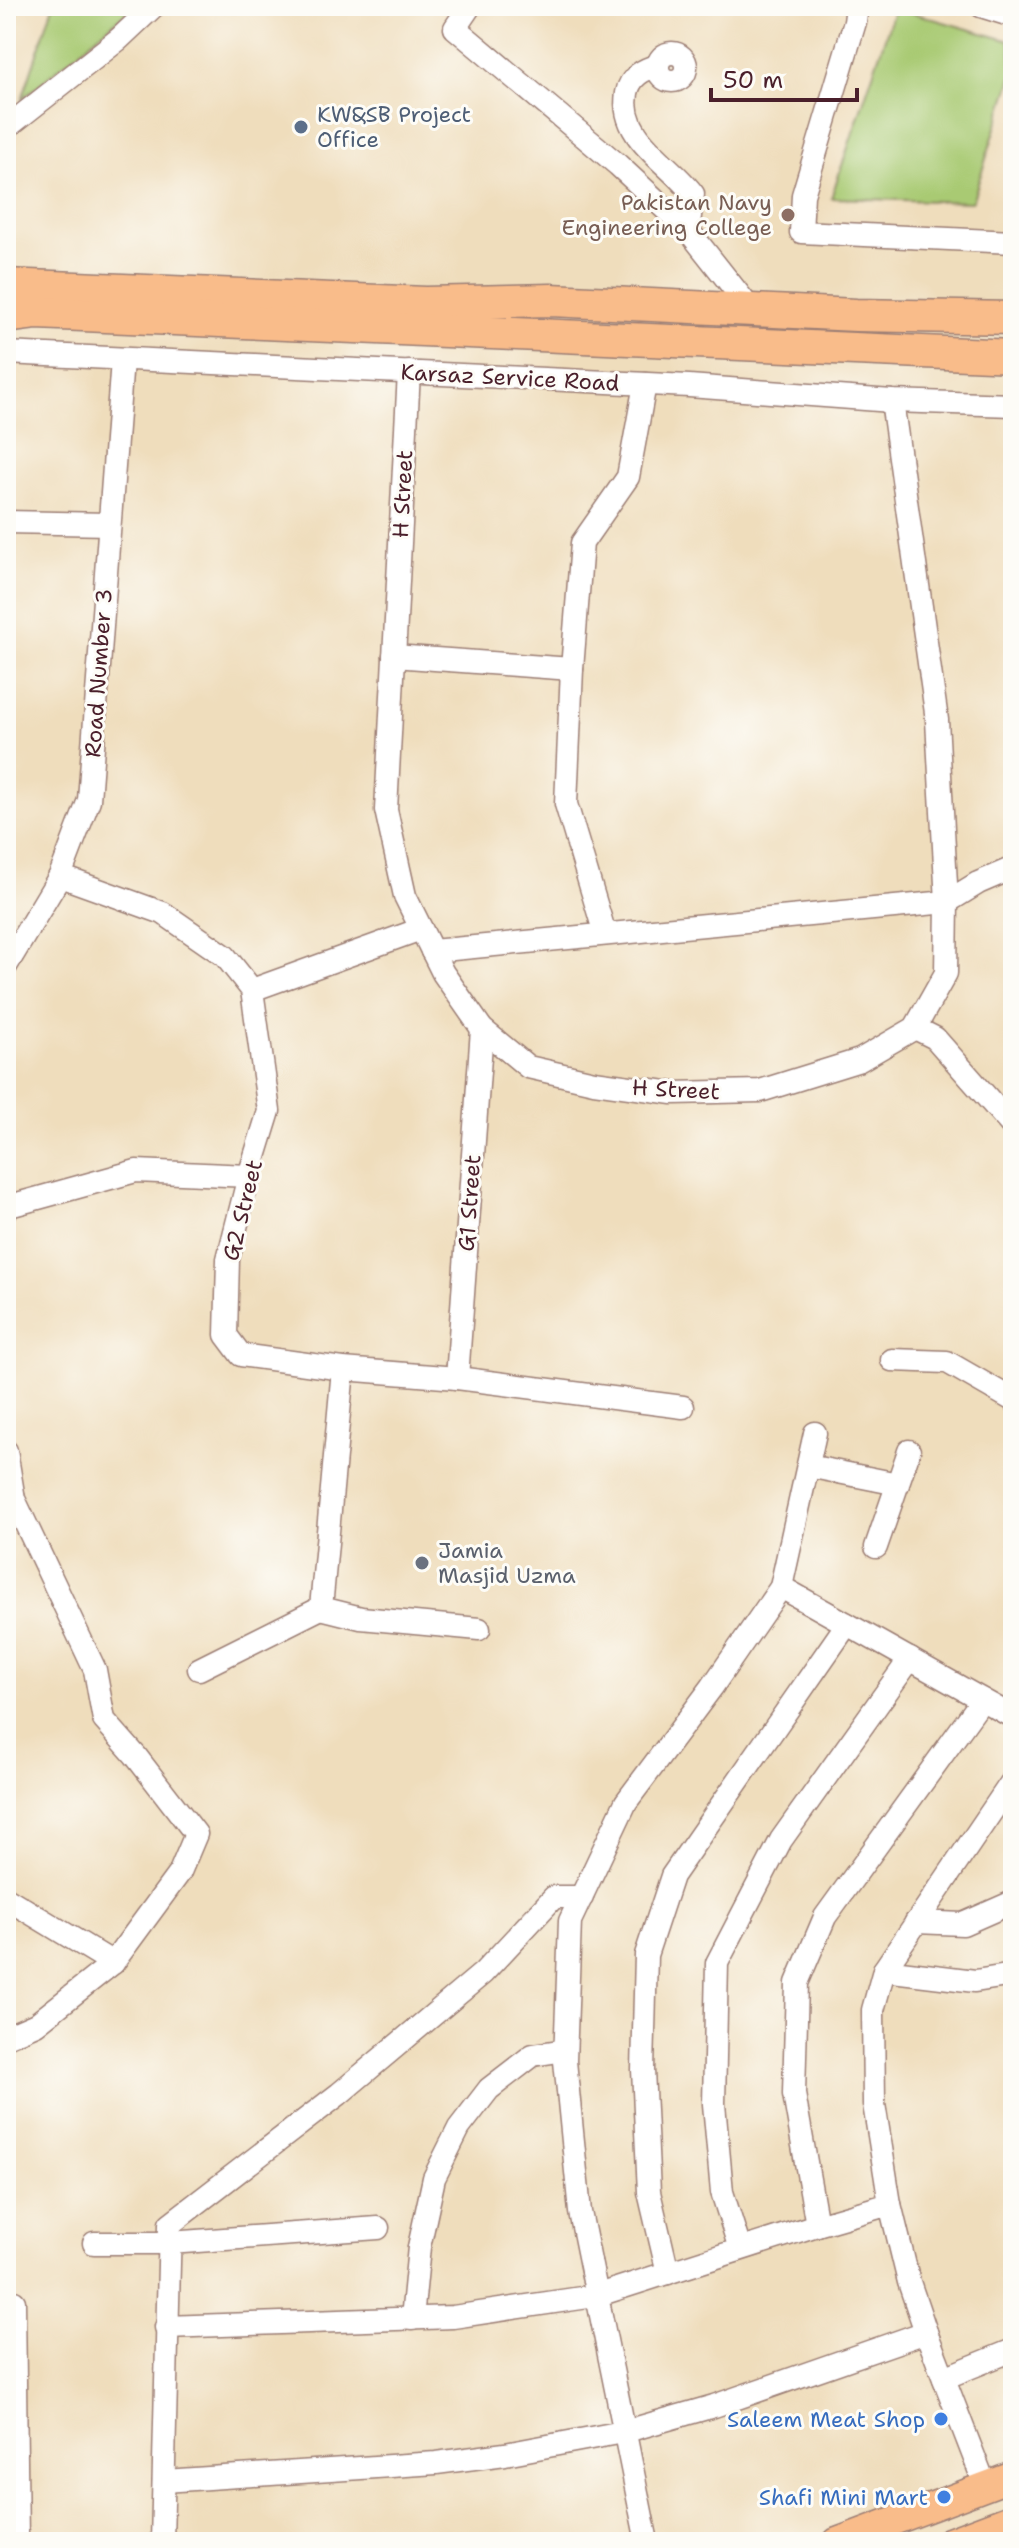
<svg xmlns="http://www.w3.org/2000/svg" width="1019" height="2548" viewBox="0 0 1019 2548" font-family="'Shantell Sans',sans-serif">
	<rect width="100%" height="100%" fill="#fdfcf7"/>
	<filter id="ink" filterUnits="userSpaceOnUse"><feTurbulence type="fractalNoise" baseFrequency=".0125" numOctaves="2"/><feDisplacementMap in="SourceGraphic" scale="16" xChannelSelector="R" yChannelSelector="G"/><feConvolveMatrix kernelMatrix="1 2 1 2 8 2 1 2 1" color-interpolation-filters="sRGB"/></filter>
	<filter id="wash" filterUnits="userSpaceOnUse"><feTurbulence type="fractalNoise" baseFrequency=".006" numOctaves="4" result="noise"/><feDisplacementMap in="SourceGraphic" scale="32" xChannelSelector="R" yChannelSelector="G"/><feGaussianBlur stdDeviation="1.8" result="paint"/><feColorMatrix in="noise" values="0 0 0 0 0 0 0 0 0 0 0 0 0 0 0 0 0 1.4 0 .05"/><feComposite in="paint" operator="in"/></filter>
	<g filter="url(#wash)">
		<rect width="100%" height="100%" fill="#efddbc"/>
		<g fill="#a9ca73" stroke="#7a744f" stroke-width="2">
			<polygon points="6,6 19,6 6,53"/>
			<polygon points="53,6 134,6 22,99"/>
			<polygon points="895,8 1010,41 1013,75 972,202 831,198"/>
		</g>
	</g>
	<g filter="url(#ink)">
		<g fill="none" stroke-linecap="round" stroke-linejoin="round">
			<defs>
				<g id="minor">
					<polyline points="470,6 455,28 618,165 688,230 752,311"/>
					<polyline points="857,6 855,22 803,195 801,232 1013,242"/>
					<polyline points="981,6 1013,16"/>
					<circle cx="672" cy="67" r="14"/>
					<path d="M657 66C643 69 630 77 627 93 619 138 669 162 693 194L688 230"/>
					<polyline points="6,128 119,39 154,6"/>
					<polyline points="6,353 689,386 892,401 1013,405"/>
					<polyline points="409,372 386,810 405,896 443,973 482,1029 528,1067 594,1082 673,1093 760,1091 860,1060 915,1028 946,973 947,902 937,720 892,401"/>
					<polyline points="6,522 109,524"/>
					<polyline points="394,656 572,669"/>
					<polyline points="60,876 163,913 225,956 252,990 269,1111 249,1176 228,1259 226,1335 241,1355 343,1369 457,1378 683,1407"/>
					<polyline points="605,934 566,804 572,669 582,543 628,477 645,384"/>
					<polyline points="432,951 947,902 978,883 1013,868"/>
					<polyline points="6,966 60,876 89,800 122,360"/>
					<polyline points="252,990 421,929"/>
					<polyline points="915,1028 935,1038 1013,1127"/>
					<polyline points="6,1207 136,1171 249,1176"/>
					<polyline points="892,1360 947,1362 1013,1400"/>
					<polyline points="343,1369 321,1608 361,1618 479,1629"/>
					<polyline points="457,1378 482,1029"/>
					<polyline points="6,1451 14,1499 95,1670 104,1720 135,1755 196,1834 180,1872 113,1963 36,2024 6,2037"/>
					<polyline points="808,1466 898,1484"/>
					<polyline points="876,1547 909,1451"/>
					<polyline points="781,1587 1013,1717"/>
					<polyline points="199,1669 321,1608"/>
					<polyline points="6,1898 113,1963"/>
					<polyline points="916,1922 963,1924 1013,1902"/>
					<polyline points="884,1970 975,1981 1013,1975"/>
					<polyline points="817,2225 794,2094 797,1983 825,1917 982,1700"/>
					<polyline points="94,2243 169,2243 378,2228"/>
					<polyline points="740,2249 722,2192 714,2104 717,1963 781,1840 910,1659"/>
					<polyline points="668,2273 649,2192 643,2070 646,1955 672,1876 847,1624"/>
					<polyline points="14,2302 17,2542"/>
					<polyline points="412,2319 419,2247 434,2178 459,2128 489,2089 533,2055 565,2050"/>
					<polyline points="166,2327 453,2317 595,2296 817,2225 890,2204"/>
					<polyline points="944,2378 1013,2350"/>
					<polyline points="164,2481 436,2463 505,2454 623,2432 714,2406 926,2332"/>
					<polyline points="985,2485 926,2332 909,2282 890,2204 874,2104 873,2010 884,1970 1013,1780"/>
					<polyline points="162,2542 170,2224 339,2094 483,1973 554,1897 582,1897"/>
					<polyline points="647,2542 580,2212 565,2061 570,1921 626,1802 712,1687 781,1587 815,1433"/>
				</g>
				<g id="major">
					<polyline points="837,2542 1013,2476"/>
					<polyline points="949,2542 1013,2518"/>
				</g>
				<g id="highway">
					<polyline points="6,285 426,303 551,300 856,315 1013,318"/>
					<polyline points="6,317 37,313 1013,356"/>
				</g>
			</defs>
			<use href="#minor" stroke="#9c7e74" stroke-width="25"/>
			<use href="#major" stroke="#9c7e74" stroke-width="31"/>
			<use href="#highway" stroke="#9c7e74" stroke-width="35"/>
			<use href="#minor" stroke="#fff" stroke-width="22"/>
			<use href="#major" stroke="#f9bc8a" stroke-width="28"/>
			<use href="#highway" stroke="#f9bc8a" stroke-width="32"/>
		</g>
	</g>
	<circle fill="#5c6f8a" stroke="#fdfcf7" stroke-width="3" cx="301" cy="127" r="8"/>
	<circle fill="#8d6e63" stroke="#fdfcf7" stroke-width="3" cx="788" cy="215" r="8"/>
	<circle fill="#6b7280" stroke="#fdfcf7" stroke-width="3" cx="422" cy="1563" r="8"/>
	<g fill="#3f7fe0" stroke="#fdfcf7" stroke-width="3">
		<circle cx="941" cy="2419" r="8"/>
		<circle cx="944" cy="2497" r="8"/>
	</g>
	<g text-anchor="middle" stroke-width="6" stroke-linejoin="round" paint-order="stroke">
		<g font-size="22" fill="#4e5e75" stroke="#fdfcf7" text-anchor="start">
			<text x="317" y="122">KW&amp;SB Project<tspan x="317" dy="25">Office</tspan></text>
		</g>
		<g font-size="22" fill="#785e54" stroke="#fdfcf7" text-anchor="end">
			<text x="772" y="210">Pakistan Navy<tspan x="772" dy="25">Engineering College</tspan></text>
		</g>
		<g font-size="22" fill="#4a1f2b" stroke="#fdfcf7">
			<text transform="translate(510 377) rotate(3)" y="8">Karsaz Service Road</text>
			<text transform="translate(402 494) rotate(-87)" y="8">H Street</text>
			<text transform="translate(98 673) rotate(-86)" y="8">Road Number 3</text>
			<text transform="translate(676 1089) rotate(3)" y="8">H Street</text>
			<text transform="translate(469 1203) rotate(-86)" y="8">G1 Street</text>
			<text transform="translate(242 1210) rotate(-76)" y="8">G2 Street</text>
		</g>
		<g font-size="22" fill="#5b616d" stroke="#fdfcf7" text-anchor="start">
			<text x="438" y="1558">Jamia<tspan x="438" dy="25">Masjid Uzma</tspan></text>
		</g>
		<g font-size="22" fill="#366cbe" stroke="#fdfcf7" text-anchor="end">
			<text x="925" y="2427">Saleem Meat Shop</text>
			<text x="928" y="2505">Shafi Mini Mart</text>
		</g>
	</g>
	<rect width="1019" height="2548" fill="none" stroke="#fdfcf7" stroke-width="32"/>
	<path d="M711 88v12h146v-12" fill="none" stroke="#4a1f2b" stroke-width="4"/>
	<text x="723" y="88" font-size="24" fill="#4a1f2b" stroke="#fdfcf7" stroke-width="6" paint-order="stroke">50 m</text>
</svg>
